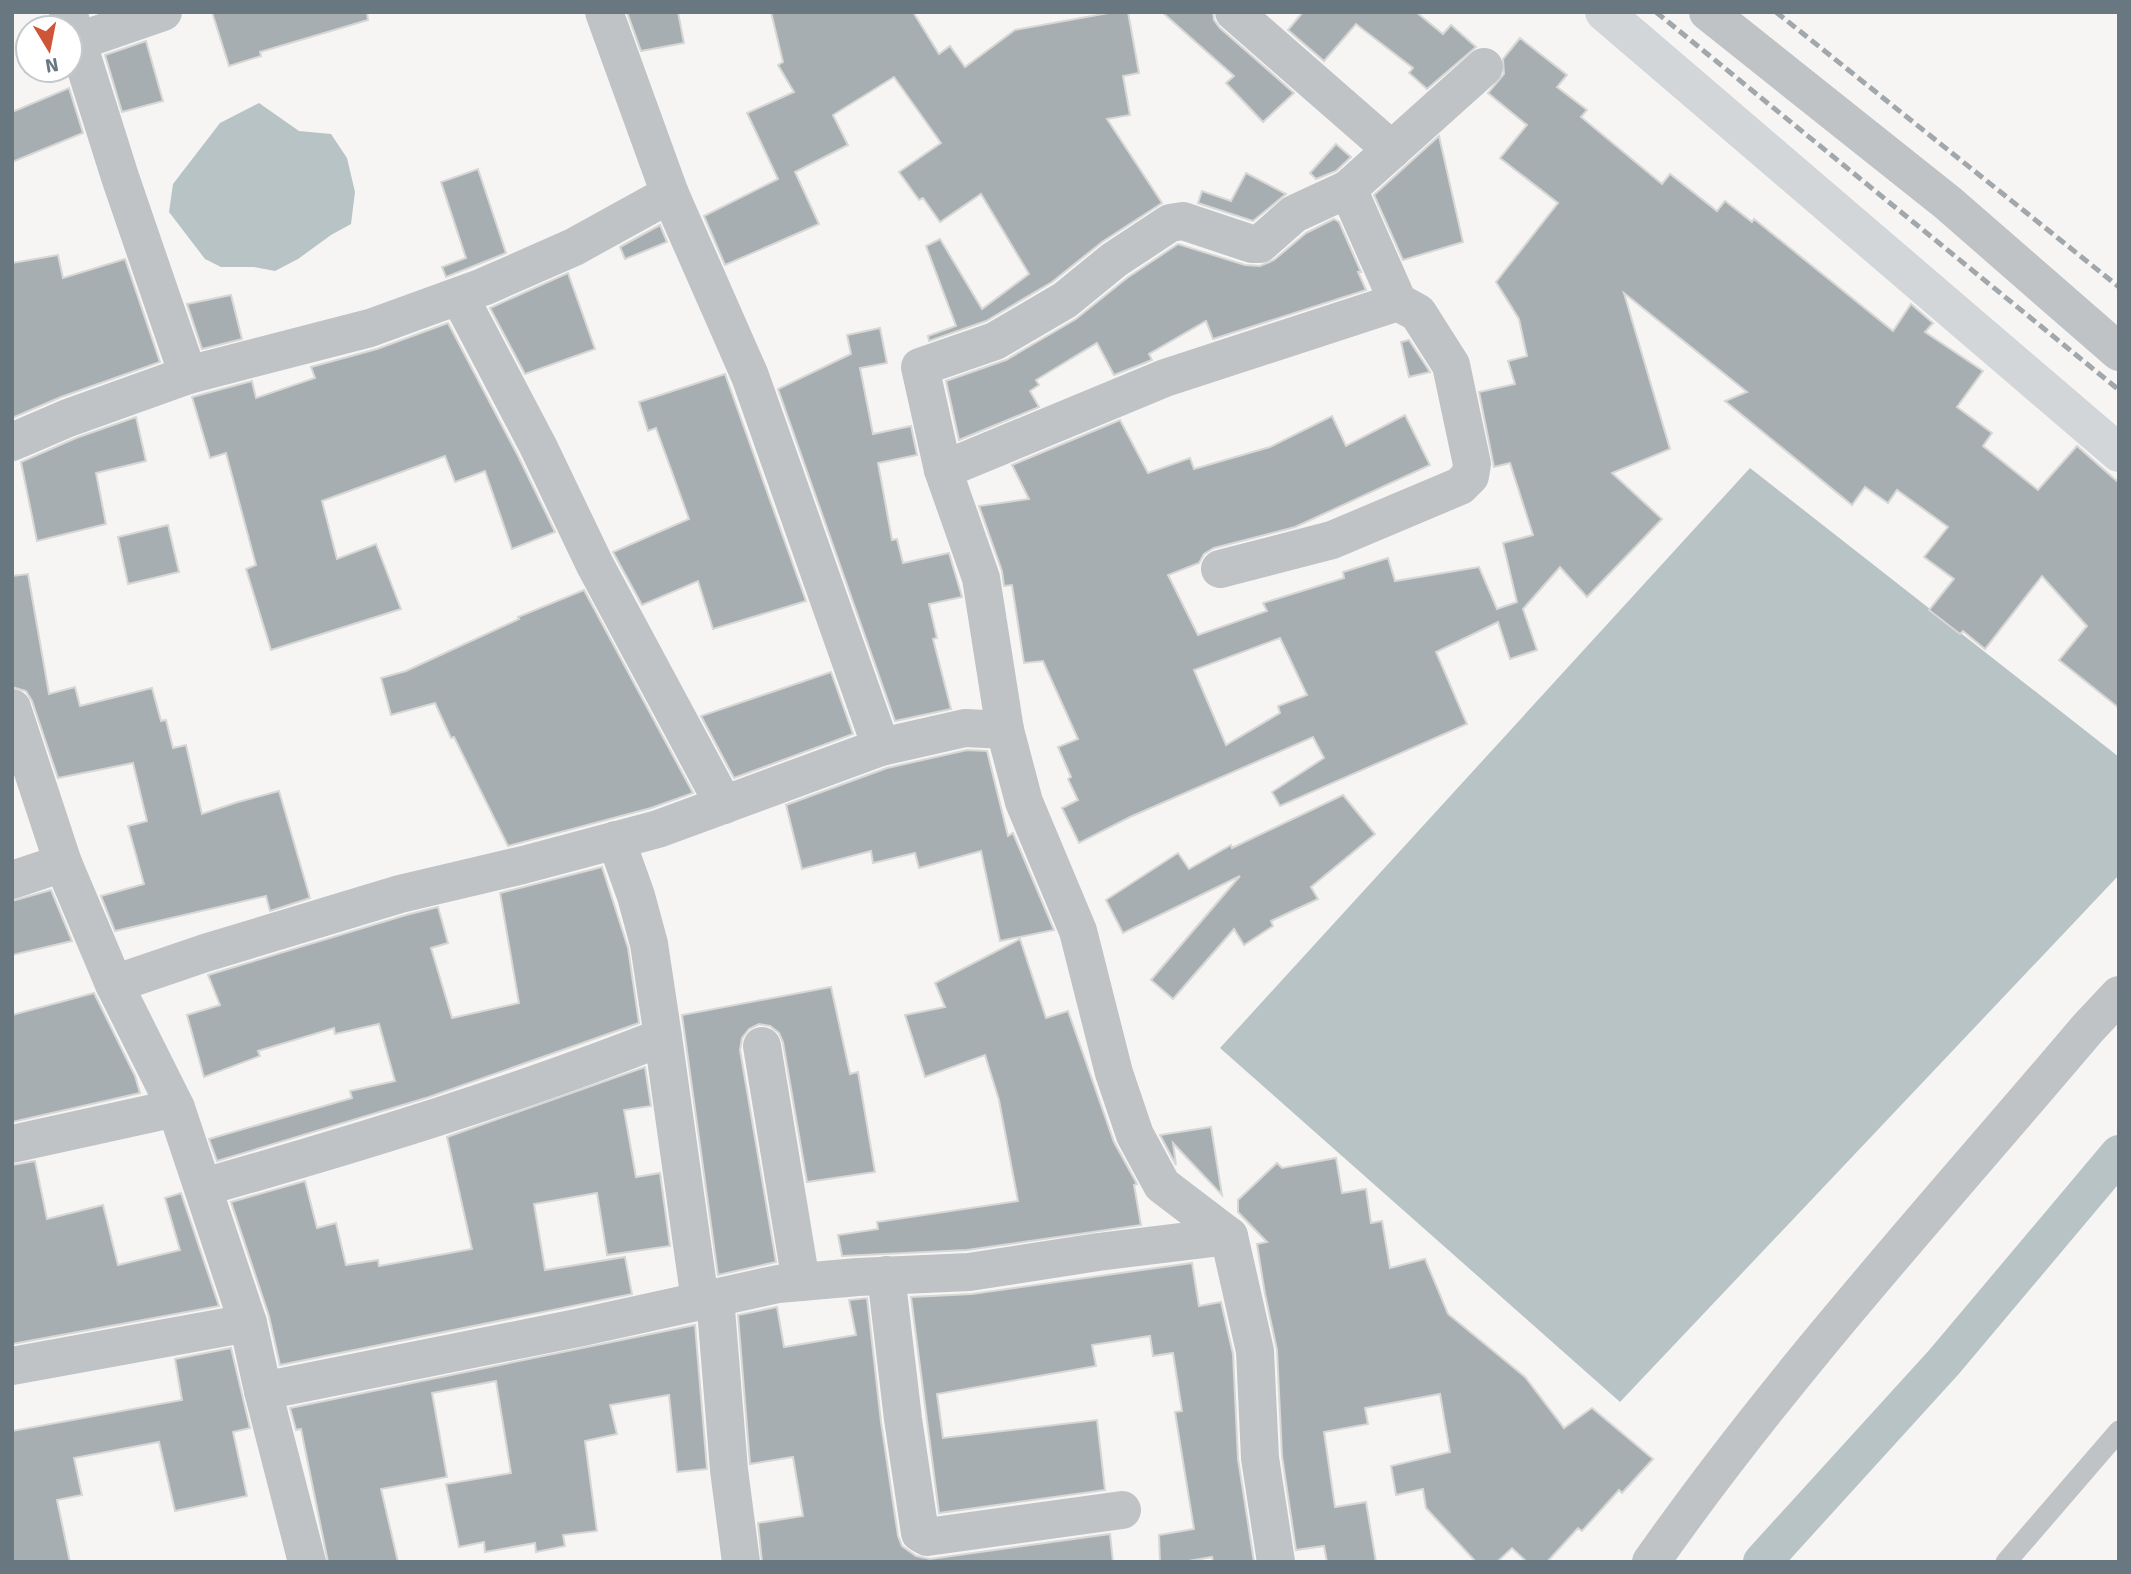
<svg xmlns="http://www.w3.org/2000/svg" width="2131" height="1574" viewBox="0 0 2131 1574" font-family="Signika,sans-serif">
	<rect width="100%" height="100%" fill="#f6f5f3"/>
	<g fill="#b8c3c6">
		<polygon points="259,103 299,131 331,134 347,158 355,192 351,224 331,235 298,259 275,271 254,267 221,267 205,259 169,212 173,184 220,123"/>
		<polygon points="1750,468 2119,757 2119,875 1620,1402 1220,1048"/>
	</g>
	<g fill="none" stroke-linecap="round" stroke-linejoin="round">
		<polyline stroke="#b8c3c6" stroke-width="38" points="1762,1562 1944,1362 2119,1154"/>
	</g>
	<g fill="#a7aeb2" stroke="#d7d7d5" stroke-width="2" fill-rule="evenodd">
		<polygon points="212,12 367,12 368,20 260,52 261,56 229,66"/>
		<polygon points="627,12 678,12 684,43 641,51"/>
		<polygon points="771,12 913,12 939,54 950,46 965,67 1015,30 1114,12 1128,12 1139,73 1123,76 1130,115 1107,119 1162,203 1102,242 1052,282 986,321 929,341 928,336 956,326 926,246 940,239 982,309 1029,274 981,194 940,222 923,198 919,200 899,172 941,143 894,77 833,115 848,145 795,172 819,224 725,265 704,216 778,179 747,113 794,92 778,65 783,62"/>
		<polygon points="1162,12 1213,12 1214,20 1220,28 1294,93 1263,122 1226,83 1234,76"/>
		<polygon points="1303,12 1416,12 1443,34 1451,25 1476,47 1427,89 1409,73 1413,68 1356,24 1324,61 1288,30"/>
		<path d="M1520 38 1567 75 1557 87 1587 110 1581 117 1662 184 1670 174 1717 211 1725 201 1752 222 1754 219 1893 331 1911 304 1933 323 1925 332 1983 371 1957 407 1992 433 1983 446 2038 490 2077 446 2119 483V708L2059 660 2087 626 2042 576 1985 649 1963 631 1960 634 1929 610 1954 579 1924 557 1948 527 1897 490 1888 503 1865 487 1852 505 1725 401 1747 392 1624 293 1670 449 1612 473 1662 519 1587 597 1560 567 1523 609 1537 650 1510 659 1498 622 1436 652 1467 724 1280 806 1272 792 1324 758 1313 737 1130 817 1079 843 1062 808 1078 800 1068 779 1071 777 1058 747 1078 739 1043 661 1024 663 1012 585 1004 586 1002 571 979 506 1029 499 1012 465 1120 420 1148 473 1190 458 1194 469 1270 447 1332 416 1346 446 1405 415 1430 465 1295 527 1214 548 1204 554 1199 563 1168 575 1198 635 1267 611 1263 603 1344 578 1343 572 1388 558 1395 581 1479 567 1497 609 1517 602 1503 543 1533 535 1510 463 1494 467 1479 392 1515 384 1508 361 1527 356 1519 319 1496 282 1558 203 1500 158 1527 125 1488 93 1504 74 1503 59ZM1280 638 1307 695 1278 706 1280 713 1226 745 1194 670Z"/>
		<polygon points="146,41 163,101 122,112 105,55"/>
		<polygon points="69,88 83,133 12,162 12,112"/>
		<polygon points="1439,136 1463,242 1403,260 1374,195"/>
		<polygon points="1336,144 1351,157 1336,171 1316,179 1310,173"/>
		<polygon points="478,169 506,253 446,277 442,267 466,258 441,182"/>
		<polygon points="1246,173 1286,194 1253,221 1198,203 1202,191 1231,201"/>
		<polygon points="1334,219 1339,222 1361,272 1358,272 1366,290 1213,339 1206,321 1149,354 1152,360 1114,375 1097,343 1036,380 1039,385 1030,391 1039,407 959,440 946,381 1006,360 1076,319 1127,278 1178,244 1245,265 1260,266 1274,260 1306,233"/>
		<polygon points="660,225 667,242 625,259 620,247"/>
		<polygon points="58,255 63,278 125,259 160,362 61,397 12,418 12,263"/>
		<polygon points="568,273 595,349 525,374 490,308"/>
		<polygon points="231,295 242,339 202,349 187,304"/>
		<polygon points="448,323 518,456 555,532 512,549 485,471 455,482 445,456 322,501 337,559 376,544 401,609 271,650 246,569 256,565 226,453 210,458 192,397 252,381 256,398 315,378 311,367 377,349"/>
		<polygon points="880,328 887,363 860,368 873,434 911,426 917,455 878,463 892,540 897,539 903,563 949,553 962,597 929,604 937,638 933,639 951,709 895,721 778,389 851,354 847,335"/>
		<polygon points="1409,340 1430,372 1409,377 1401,342"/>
		<polygon points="725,374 806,601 713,629 698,581 642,605 613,552 689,519 656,428 648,431 639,402"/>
		<polygon points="136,417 146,461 96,473 106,524 37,541 21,462 76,438"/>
		<polygon points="168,525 179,572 128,584 118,537"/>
		<polygon points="28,574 49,694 75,687 80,706 152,688 161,721 166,720 173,748 186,745 202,814 238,802 279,791 310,898 270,911 266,896 115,931 101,896 144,884 128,826 147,821 133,763 58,778 32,701 26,691 12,687 12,576"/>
		<polygon points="584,590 693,793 651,808 508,846 454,737 451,738 435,703 391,715 381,678 406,671 519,619 518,617"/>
		<polygon points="831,672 853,734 734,778 701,716"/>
		<polygon points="967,750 987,751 1008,836 1013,833 1054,930 1000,941 981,851 919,868 915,853 873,863 871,851 802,869 786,805 887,768"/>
		<polygon points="1343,795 1375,834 1311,887 1318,899 1271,921 1273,926 1244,945 1234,929 1173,999 1151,980 1240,876 1123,933 1106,900 1178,853 1189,869 1231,845 1232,848"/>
		<polygon points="602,867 628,948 639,1023 429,1097 217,1161 209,1139 352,1098 350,1091 395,1081 379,1024 335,1034 334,1028 258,1051 260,1056 204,1077 187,1015 220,1005 208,975 406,915 438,907 448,943 431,948 452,1018 519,1003 500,893"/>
		<polygon points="51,890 72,941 12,955 12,901"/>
		<polygon points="1020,939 1046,1018 1068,1011 1114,1142 1137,1184 1134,1185 1141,1225 967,1250 842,1256 838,1235 878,1229 877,1222 1018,1201 999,1100 985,1055 925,1077 905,1015 945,1007 935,983"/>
		<polygon points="831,987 850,1074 858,1072 875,1172 807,1182 783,1042 779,1033 770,1026 759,1024 749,1029 742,1038 740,1050 776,1262 718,1275 682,1015"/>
		<polygon points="94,993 135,1076 140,1093 12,1122 12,1015"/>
		<polygon points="645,1067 651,1106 624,1110 636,1177 660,1173 670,1246 607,1255 597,1193 534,1204 545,1270 625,1257 632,1294 280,1365 269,1316 231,1202 305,1181 317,1228 336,1223 346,1265 378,1260 379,1266 472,1249 447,1137"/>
		<polygon points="1211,1127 1222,1195 1173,1143 1176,1165 1160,1135"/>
		<polygon points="1336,1158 1342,1193 1366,1189 1371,1223 1382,1221 1390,1268 1425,1259 1448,1314 1525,1377 1564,1428 1592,1408 1653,1459 1622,1493 1619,1490 1582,1531 1578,1528 1547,1562 1527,1562 1512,1548 1497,1562 1476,1562 1426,1508 1423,1489 1396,1495 1391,1466 1450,1452 1440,1394 1365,1408 1368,1424 1324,1432 1335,1507 1366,1502 1376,1562 1327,1562 1324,1546 1296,1550 1282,1456 1277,1350 1265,1294 1257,1244 1267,1242 1238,1212 1238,1200 1277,1163 1282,1168"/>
		<polygon points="35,1161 47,1219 103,1205 118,1265 180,1250 165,1198 181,1193 219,1306 12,1344 12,1165"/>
		<polygon points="1192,1263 1199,1306 1221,1302 1233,1354 1238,1459 1254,1562 1213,1562 1212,1557 1183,1562 1160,1562 1159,1535 1194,1529 1175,1412 1182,1411 1173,1353 1153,1356 1150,1336 1092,1345 1096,1366 937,1394 943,1438 1097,1420 1105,1490 939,1513 911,1297 972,1294"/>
		<polygon points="867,1298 881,1422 898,1536 902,1546 916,1556 930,1559 1110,1534 1113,1562 762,1562 758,1523 803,1516 793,1457 750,1464 738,1315 777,1307 784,1347 856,1335 849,1300"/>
		<polygon points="695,1325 707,1469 677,1472 669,1395 610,1405 617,1434 585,1441 597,1531 563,1535 565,1546 536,1552 535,1543 485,1552 484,1542 459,1547 446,1484 511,1473 496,1381 432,1393 447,1477 381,1489 398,1562 328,1562 301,1429 296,1430 290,1408"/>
		<polygon points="231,1348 250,1428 233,1432 247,1496 175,1511 159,1442 74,1458 82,1495 57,1500 70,1562 12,1562 12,1431 182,1400 175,1359"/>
	</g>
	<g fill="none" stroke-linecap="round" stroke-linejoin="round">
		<polyline stroke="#bfc3c6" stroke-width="21" points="2006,1562 2119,1431"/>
		<g stroke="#bfc3c6" stroke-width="38">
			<polyline points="604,12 670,194"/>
			<polyline points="1234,12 1392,150"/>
			<polyline points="1708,12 1948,203 2119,352"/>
			<polyline points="76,42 163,12"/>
			<polyline points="459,296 538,446 595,565 724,805"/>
			<polyline points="188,375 370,328 483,287 574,247 670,194 750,376 881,747"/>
			<polyline points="12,442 68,418 188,375 120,177 68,12"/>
			<polyline points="943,470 1165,378 1398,302"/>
			<polyline points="1220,569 1332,540 1460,486 1470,476 1472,464 1451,365 1418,313 1398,302 1348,189"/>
			<polyline points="12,708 63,863 114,984 176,1108 248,1323 263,1391 582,1327 778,1284 858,1277 969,1272 1098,1252 1229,1236"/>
			<polyline points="616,840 636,896 649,944 663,1037"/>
			<polyline points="12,880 63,863"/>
			<polyline points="114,984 205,953 400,894 523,865 658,829 881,747 965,728 1005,730"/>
			<polyline points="762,1046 801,1282"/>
			<polyline points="12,1144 176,1108"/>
			<path d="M204 1187C359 1143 513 1096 663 1037L700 1301"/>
			<polyline points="886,1275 903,1419 920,1533 927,1537 1122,1510"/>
			<polyline points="715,1297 729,1470 741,1562"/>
			<polyline points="12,1366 248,1323"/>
			<polyline points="263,1391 307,1562"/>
			<polyline points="1276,1562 1260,1458 1255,1351 1229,1236 1162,1185 1135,1135 1114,1073 1078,931 1024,802 1005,730 981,578 943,470 920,367 995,341 1065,300 1114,260 1170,223 1183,221 1252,244 1260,244 1294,214 1348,189 1484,67"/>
			<path d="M1651 1562C1783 1374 1940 1203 2088 1028L2119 995"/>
		</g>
		<polyline stroke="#d2d6d9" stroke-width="38" points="1604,12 2119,453"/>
		<g stroke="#a1a7ab" stroke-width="5" stroke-dasharray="10 5" stroke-linecap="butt">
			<polyline points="1656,12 2119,390"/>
			<polyline points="1776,12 2119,287"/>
		</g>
	</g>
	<rect width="2131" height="1574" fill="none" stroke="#687780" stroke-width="28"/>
	<g transform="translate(49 49) rotate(170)"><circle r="33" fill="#ffffff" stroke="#c3c9cc" stroke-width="2"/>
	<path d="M0-5L12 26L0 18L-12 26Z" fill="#cf5539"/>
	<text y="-10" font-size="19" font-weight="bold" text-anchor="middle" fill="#687780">N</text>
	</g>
</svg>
